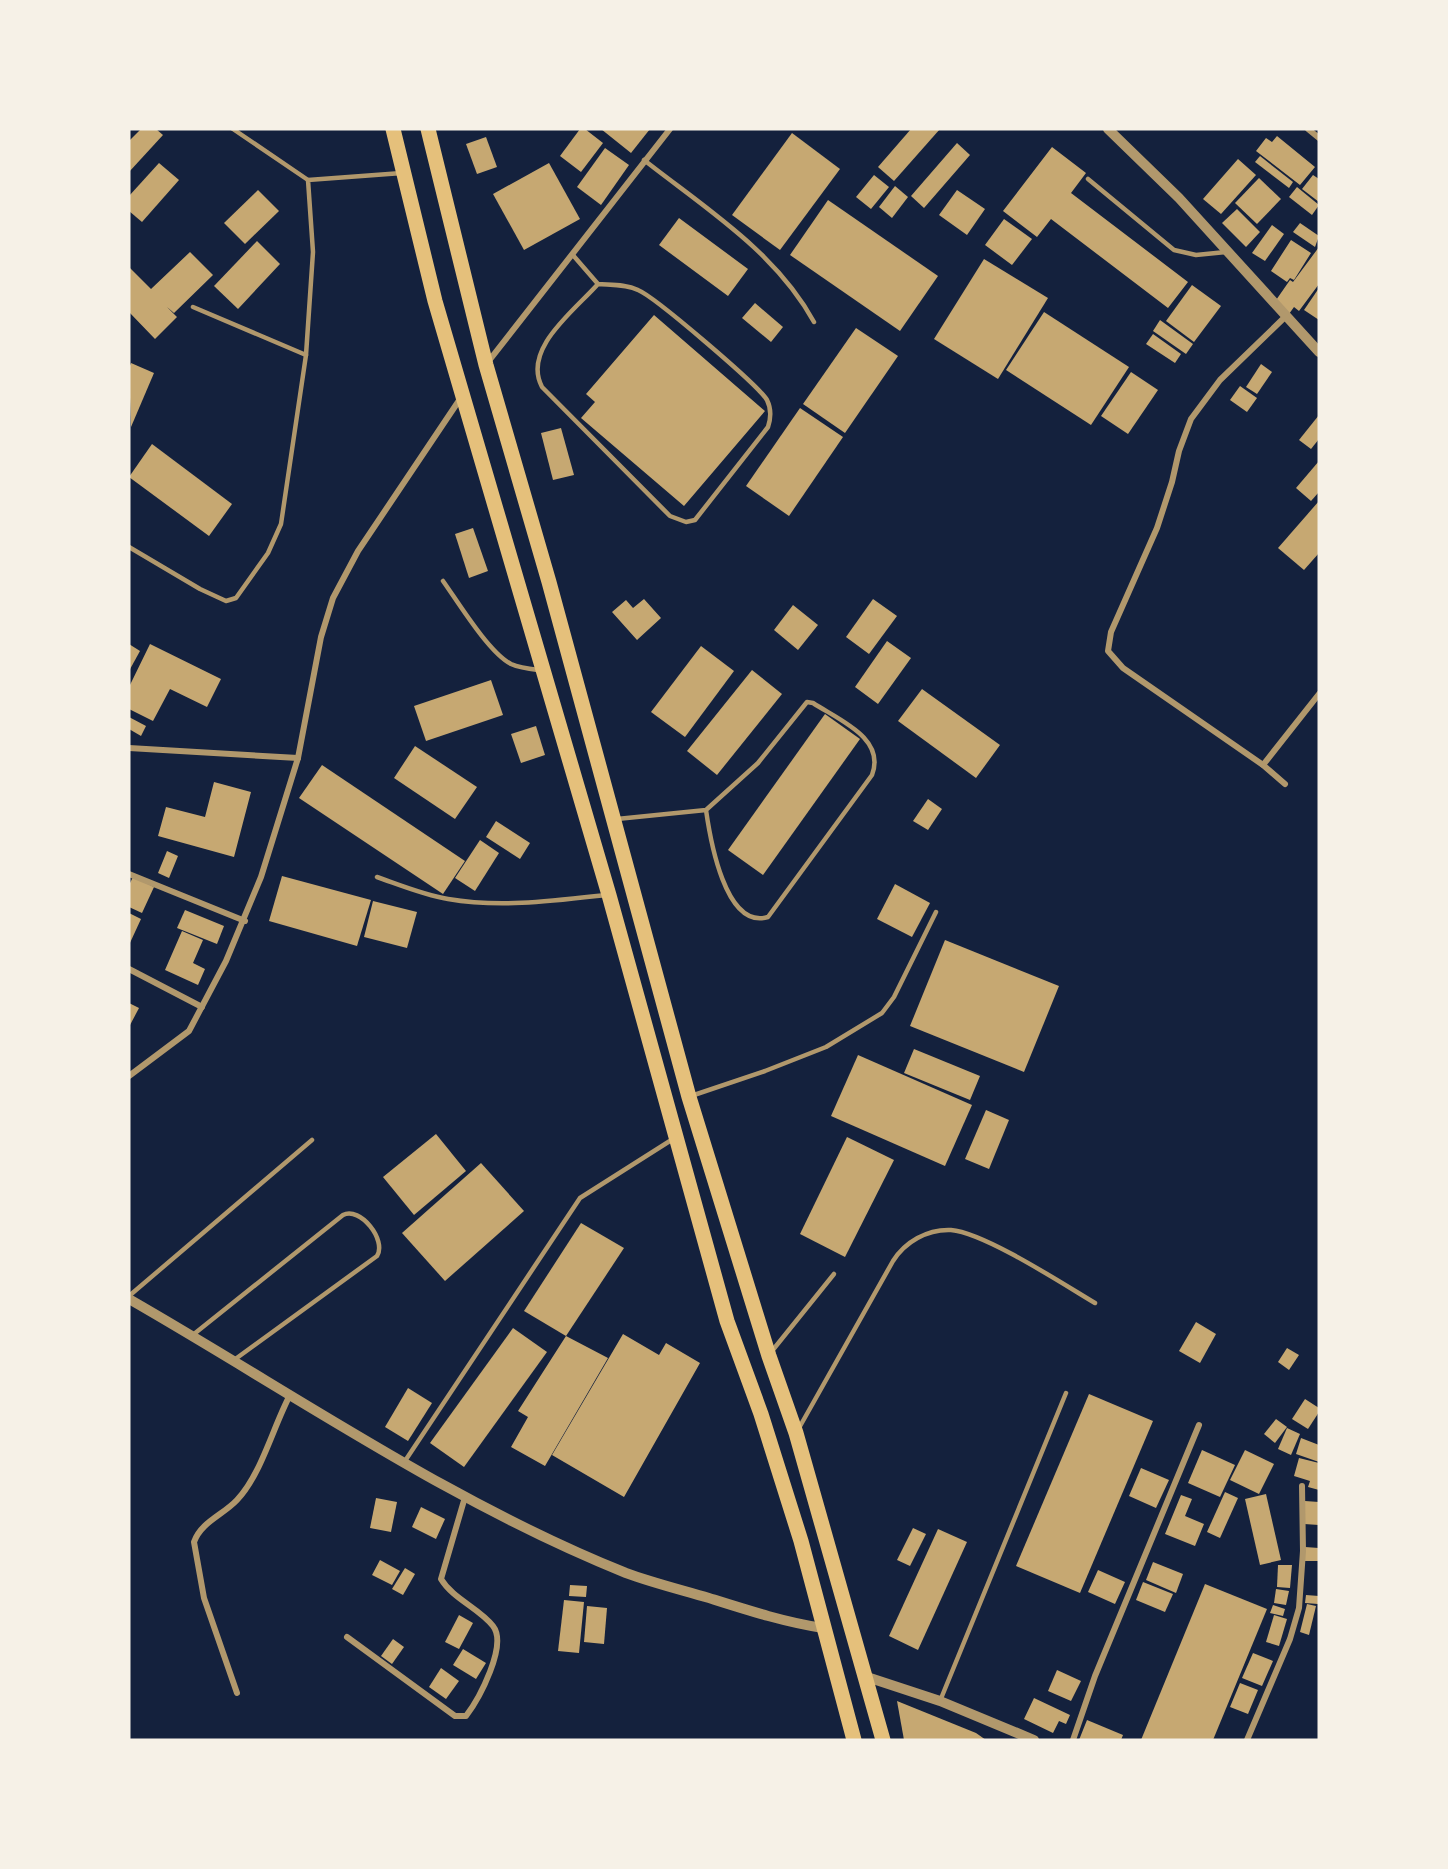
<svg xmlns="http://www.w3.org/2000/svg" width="1448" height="1869" viewBox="0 0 1448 1869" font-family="'Titillium Web',sans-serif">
	<rect width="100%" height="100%" fill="#14213d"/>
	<g fill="#c6a872">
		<polygon points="141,129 156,129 163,135 129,172 129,141"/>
		<polygon points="580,129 585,129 603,143 581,172 560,156"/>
		<polygon points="601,129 650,129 631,153"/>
		<polygon points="911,129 940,129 894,181 878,167"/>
		<polygon points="792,133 840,169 780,250 732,215"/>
		<polygon points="1277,136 1315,167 1300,185 1256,151 1266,138 1272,142"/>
		<polygon points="486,137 497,167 477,174 466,144"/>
		<polygon points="957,143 970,155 924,208 911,196"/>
		<polygon points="1052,147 1086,173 1071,193 1188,282 1168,308 1051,219 1037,237 1003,211"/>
		<polygon points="605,148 629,165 601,205 577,187"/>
		<polygon points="1260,156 1293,182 1289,188 1255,162"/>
		<polygon points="1238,159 1256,175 1221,214 1203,199"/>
		<polygon points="159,163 179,180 142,222 129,211 129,196"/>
		<polygon points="549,163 580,219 524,250 493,194"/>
		<polygon points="874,175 889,187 871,209 856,197"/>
		<polygon points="1313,175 1319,179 1319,202 1302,189"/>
		<polygon points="1259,178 1281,199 1257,224 1235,203"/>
		<polygon points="895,186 908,197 892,218 879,207"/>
		<polygon points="1297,187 1319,205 1312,215 1289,197"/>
		<polygon points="258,190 279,211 245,244 224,223"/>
		<polygon points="957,190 985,209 967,235 939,215"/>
		<polygon points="828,200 938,276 900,331 790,255"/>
		<polygon points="1237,209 1260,232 1246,247 1222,223"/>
		<polygon points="679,218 748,269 728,296 659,245"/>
		<polygon points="1004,219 1032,239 1012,265 985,245"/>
		<polygon points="1300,223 1319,236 1315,247 1293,232"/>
		<polygon points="1272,225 1284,234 1265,261 1252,253"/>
		<polygon points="1291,240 1311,253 1294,280 1290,278 1287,282 1271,271"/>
		<polygon points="257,241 280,264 238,309 214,286"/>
		<polygon points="1319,247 1319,284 1299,311 1294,307 1289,314 1274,303 1290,280 1293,282"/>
		<polygon points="190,252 213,275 174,313 167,307 177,317 155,339 129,312 129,267 151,289"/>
		<polygon points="984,259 1048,298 998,379 934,339"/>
		<polygon points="1192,285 1221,306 1194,342 1166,321"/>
		<polygon points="1319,288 1319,320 1304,310"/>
		<polygon points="755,303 783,327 771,342 742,318"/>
		<polygon points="1044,312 1129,367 1091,425 1006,370"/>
		<polygon points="654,315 765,411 684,506 581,418 595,402 586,394"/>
		<polygon points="1160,320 1193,344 1186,354 1153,331"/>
		<polygon points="856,328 898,356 845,433 803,404"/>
		<polygon points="1153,334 1181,354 1175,363 1146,344"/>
		<polygon points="131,363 154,373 131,427 129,368"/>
		<polygon points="1261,364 1272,372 1257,394 1246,387"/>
		<polygon points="1131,372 1158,390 1128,434 1101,416"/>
		<polygon points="1240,386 1257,398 1247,412 1230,400"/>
		<polygon points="800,408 843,437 789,516 746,486"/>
		<polygon points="1319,415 1319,439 1311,449 1299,440"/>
		<polygon points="561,428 574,475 553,480 541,433"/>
		<polygon points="152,444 232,504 209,536 129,477"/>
		<polygon points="1319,461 1319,492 1311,501 1296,488"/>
		<polygon points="1319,501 1319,553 1304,570 1278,548"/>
		<polygon points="473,528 488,571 469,578 455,534"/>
		<polygon points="644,599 661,618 637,640 612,612 626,600 633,608"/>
		<polygon points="873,599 897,616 869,654 846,637"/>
		<polygon points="793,605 818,625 798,650 774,630"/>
		<polygon points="887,641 911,658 878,704 855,687"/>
		<polygon points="129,644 140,651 129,671"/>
		<polygon points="150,644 221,679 207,707 170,689 153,721 129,709 129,687"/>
		<polygon points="701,646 734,671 685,737 651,712"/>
		<polygon points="752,670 782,694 717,775 687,751"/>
		<polygon points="491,680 503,715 426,741 414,706"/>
		<polygon points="922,689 1000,745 976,778 898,721"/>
		<polygon points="825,714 860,739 763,875 728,850"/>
		<polygon points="129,717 146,726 141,736 129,729"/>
		<polygon points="536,726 545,755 521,763 511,734"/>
		<polygon points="415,746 477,787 455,819 394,778"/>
		<polygon points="322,765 465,861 443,894 299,798"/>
		<polygon points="214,782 251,792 234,857 158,836 166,807 205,817"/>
		<polygon points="928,799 942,809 928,830 913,821"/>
		<polygon points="496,821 530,843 520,859 486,837"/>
		<polygon points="480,840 499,853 475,891 455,878"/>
		<polygon points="167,851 178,856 169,878 158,873"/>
		<polygon points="282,876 371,900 357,946 269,921"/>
		<polygon points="133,877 154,887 142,913 129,907 129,885"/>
		<polygon points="895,884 930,903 912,937 877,919"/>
		<polygon points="373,901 417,912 407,948 364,937"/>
		<polygon points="185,910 224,926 217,944 177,928"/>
		<polygon points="129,913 141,919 129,945"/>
		<polygon points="182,931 203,940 193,963 205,969 198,985 165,970"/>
		<polygon points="945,940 1059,986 1024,1072 910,1026"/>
		<polygon points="129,1003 139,1008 129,1027"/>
		<polygon points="914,1049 980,1076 970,1100 904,1073"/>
		<polygon points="858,1055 972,1105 945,1166 831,1116"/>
		<polygon points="986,1110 1009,1120 989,1169 965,1159"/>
		<polygon points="436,1134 466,1171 414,1215 383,1177"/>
		<polygon points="847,1137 894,1160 845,1257 800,1234"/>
		<polygon points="481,1163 524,1211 445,1281 402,1233"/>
		<polygon points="581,1223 624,1248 566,1336 524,1311"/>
		<polygon points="1196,1322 1216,1334 1200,1363 1179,1351"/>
		<polygon points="513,1328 547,1352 464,1467 430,1443"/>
		<polygon points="623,1334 659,1355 666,1343 700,1363 624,1497 552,1455"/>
		<polygon points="566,1336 608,1358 545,1466 511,1447 528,1417 518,1411"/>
		<polygon points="1287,1348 1299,1355 1289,1370 1278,1362"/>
		<polygon points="408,1388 432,1403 408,1441 385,1427"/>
		<polygon points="1089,1394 1153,1421 1080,1593 1016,1566"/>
		<polygon points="1305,1399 1319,1408 1319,1412 1308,1429 1292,1419"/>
		<polygon points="1276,1419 1287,1427 1275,1443 1264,1434"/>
		<polygon points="1287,1428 1300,1434 1291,1455 1278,1449"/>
		<polygon points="1301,1438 1319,1445 1319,1462 1296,1454"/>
		<polygon points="1202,1450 1235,1465 1220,1497 1188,1483"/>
		<polygon points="1245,1450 1274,1464 1259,1494 1230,1480"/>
		<polygon points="1299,1458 1319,1463 1319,1490 1308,1487 1310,1481 1294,1476"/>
		<polygon points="1141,1468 1169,1480 1156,1508 1129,1496"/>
		<polygon points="1225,1492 1238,1498 1220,1538 1207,1532"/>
		<polygon points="1266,1494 1281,1560 1260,1565 1245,1499"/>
		<polygon points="1181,1495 1192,1499 1185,1516 1204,1524 1195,1546 1165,1534"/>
		<polygon points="376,1498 397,1502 391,1532 370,1528"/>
		<polygon points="1305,1501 1319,1502 1319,1525 1304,1524"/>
		<polygon points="421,1507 445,1519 436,1539 412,1527"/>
		<polygon points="913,1528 926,1534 910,1566 897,1560"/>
		<polygon points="938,1529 967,1542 918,1650 889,1636"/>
		<polygon points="1305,1547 1319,1548 1319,1561 1304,1561"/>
		<polygon points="380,1560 400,1571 392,1585 372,1575"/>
		<polygon points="1153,1562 1183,1574 1176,1593 1146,1580"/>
		<polygon points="1278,1565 1292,1565 1290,1588 1277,1587"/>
		<polygon points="405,1568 415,1574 403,1595 392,1589"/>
		<polygon points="1098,1570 1125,1582 1115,1604 1088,1592"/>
		<polygon points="1143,1582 1173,1594 1165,1612 1136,1600"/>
		<polygon points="1205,1584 1267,1609 1213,1740 1141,1740"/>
		<polygon points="570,1585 587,1586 586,1597 569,1596"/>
		<polygon points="1276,1589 1289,1591 1286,1605 1274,1603"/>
		<polygon points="1306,1595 1319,1596 1318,1604 1305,1603"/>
		<polygon points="564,1600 584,1602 579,1653 558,1651"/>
		<polygon points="1307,1604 1316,1606 1309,1635 1300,1632"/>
		<polygon points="1273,1605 1285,1609 1283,1616 1270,1613"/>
		<polygon points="587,1606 607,1608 604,1644 584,1642"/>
		<polygon points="459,1615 473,1623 459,1649 445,1642"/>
		<polygon points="1274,1615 1287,1619 1279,1646 1266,1642"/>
		<polygon points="393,1639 404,1647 392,1664 381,1656"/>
		<polygon points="463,1649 486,1663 476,1679 453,1665"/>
		<polygon points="1253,1653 1273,1661 1262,1686 1242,1678"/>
		<polygon points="441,1668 459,1681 446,1699 429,1687"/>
		<polygon points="1057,1670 1081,1681 1071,1701 1048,1691"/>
		<polygon points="1240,1683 1258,1690 1248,1714 1230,1707"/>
		<polygon points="1034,1698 1070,1715 1066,1724 1059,1721 1053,1733 1024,1719"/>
		<polygon points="897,1701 976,1733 986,1740 904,1740"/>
		<polygon points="1087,1720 1123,1735 1121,1740 1079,1740"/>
	</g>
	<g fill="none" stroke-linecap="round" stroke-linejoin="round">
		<g stroke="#b1986c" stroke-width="4.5">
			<polyline points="233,129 308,180"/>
			<path d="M644 160C705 208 776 252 814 322"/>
			<polyline points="1088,179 1174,250 1196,255 1226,252"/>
			<path d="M572 254 598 284C611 285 626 284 638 290 655 297 758 385 767 400 771 408 771 418 768 427L695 520 686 522 670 516 542 387C522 349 574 311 598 284"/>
			<polyline points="193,307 306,355 313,252 308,180 402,173"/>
			<polyline points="129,547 200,589 226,601 236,598 268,553 281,524 306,355"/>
			<path d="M443 581C458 602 489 653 511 664 520 668 530 669 539 670"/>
			<path d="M617 819 706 810 758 763 807 702 813 703C839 720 886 738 872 775L768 917C725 930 710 838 706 810"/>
			<path d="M377 877C400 885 424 895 448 899 500 908 553 901 606 895"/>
			<polyline points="691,1096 765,1071 826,1047 882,1013 894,997 936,912"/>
			<polyline points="129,1296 312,1140"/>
			<path d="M194 1334 343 1215C360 1206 387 1240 377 1256L234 1360"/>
			<polyline points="772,1351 834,1274"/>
			<path d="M799 1428 893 1261C905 1242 927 1229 951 1230 985 1233 1063 1284 1095 1303"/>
			<polyline points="405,1461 580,1198 673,1139"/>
			<polyline points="940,1701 1066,1393"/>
		</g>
		<g stroke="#b1986c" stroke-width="6">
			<polyline points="1308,129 1319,138"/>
			<polyline points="1285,317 1220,380 1191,419 1179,451 1172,482 1157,528 1111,632 1108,651 1123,668 1263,765 1285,784"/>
			<polyline points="488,362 670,129"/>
			<polyline points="129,748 298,758"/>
			<polyline points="1263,765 1319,694"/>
			<polyline points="129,874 245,921"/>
			<polyline points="129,969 202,1007"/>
			<polyline points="129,1076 189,1031 226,961 261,877 298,758 321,637 333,598 358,551 460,399"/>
			<path d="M347 1637 455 1716H466C479 1699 508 1645 493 1626 479 1608 453 1599 441 1579L465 1497"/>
			<path d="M237 1693 204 1598 194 1542C201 1522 223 1515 237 1500 261 1475 273 1427 290 1395"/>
			<polyline points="1073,1740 1095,1676 1199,1425"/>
			<polyline points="1247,1740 1290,1639 1299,1608 1303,1551 1302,1486"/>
		</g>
		<g stroke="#b1986c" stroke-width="10">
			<polyline points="1108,129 1179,198 1319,352"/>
			<path d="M129 1299C293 1393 449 1502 626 1573 653 1583 682 1590 709 1598 747 1610 784 1622 823 1628"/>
			<polyline points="864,1676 940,1701 1034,1740"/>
		</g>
		<g stroke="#e5c07b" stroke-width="15">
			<polyline points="393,129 435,301 609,895 727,1321 761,1414 801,1541 854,1740"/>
			<polyline points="428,129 486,365 549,582 689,1097 769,1356 796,1433 883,1740"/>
		</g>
	</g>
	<rect width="1448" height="1869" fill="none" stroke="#f6f1e7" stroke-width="261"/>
</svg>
